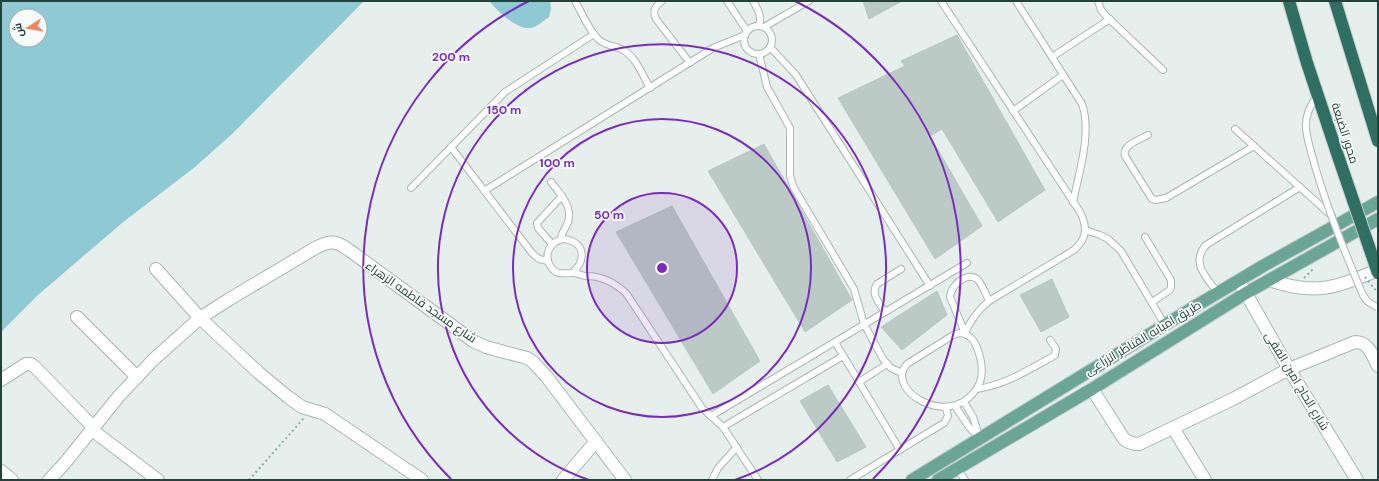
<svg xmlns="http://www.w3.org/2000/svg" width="1379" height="481" viewBox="0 0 1379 481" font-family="'DM Sans',Cairo,sans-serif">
	<rect width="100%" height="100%" fill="#e6efeb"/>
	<g fill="#8ec9d4" fill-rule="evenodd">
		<path d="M1 1H364L232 134 195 167 122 223 38 295 1 332ZM16 16H40V40H16Z"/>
		<path d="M489 1H550L551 9 549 17C543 21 537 27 530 28 516 29 497 11 489 1Z"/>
	</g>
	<g fill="#bbcac4" stroke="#b8c9c2">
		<polygon points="863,1 902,1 869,19"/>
		<polygon points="957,35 1045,190 998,222 942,129 930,136 982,226 935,259 838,98 905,66 901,61"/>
		<polygon points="764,144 852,300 805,332 708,171"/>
		<polygon points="672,206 760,361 713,394 616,232"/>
		<polygon points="1052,279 1069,317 1041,332 1020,295"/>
		<polygon points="937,291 947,315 902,350 881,327"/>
		<polygon points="828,385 866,447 837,462 800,401"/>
	</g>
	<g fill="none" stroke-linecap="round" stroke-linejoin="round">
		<defs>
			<g id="service">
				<path d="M575 1C582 13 588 29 598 39 605 46 615 45 623 50 636 57 643 76 650 88"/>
				<path d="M662 1C655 6 652 11 656 19L690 63"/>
				<polyline points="727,1 747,31"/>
				<path d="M753 1C758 10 762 16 759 26"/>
				<path d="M941 1 1080 212C1088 228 1087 238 1074 250L989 301C978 310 971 319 965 333"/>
				<path d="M1016 1 1082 104C1092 132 1079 173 1073 202"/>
				<polyline points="1098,1 1101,10 1106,16 1163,70"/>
				<circle cx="758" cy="40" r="14"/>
				<polyline points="764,27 809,1"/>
				<polyline points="770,47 796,75 930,286"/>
				<polyline points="759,54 767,87 790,128 790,176 794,188 854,289 864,324 883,359 891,368 902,373"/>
				<polyline points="1052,57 1110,19"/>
				<polyline points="1013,111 1063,75"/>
				<polyline points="1235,129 1332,216"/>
				<path d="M1148 135C1139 140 1122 145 1125 156L1152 199 1156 200 1166 198 1254 146"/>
				<polyline points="451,147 532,253 539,259 548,261"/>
				<path d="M551 182C560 194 573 206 568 222 566 228 561 233 561 239"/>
				<polyline points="411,188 505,92 594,34"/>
				<polyline points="484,191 713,48 745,35"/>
				<polyline points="1085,230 1100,235 1108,239 1121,251 1165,325"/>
				<polyline points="1145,237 1171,280 1171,287 1170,290 1152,302"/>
				<polyline points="552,244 538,228 537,223 562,196"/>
				<path d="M572 273C583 264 587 248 572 241 556 233 540 253 551 267 558 277 564 272 573 273 577 273 581 275 585 276 590 276 595 276 600 278 610 280 618 286 626 293L702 408 723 427 758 480"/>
				<path d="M1218 293C1207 278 1190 263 1206 245L1300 187"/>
				<path d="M885 312C880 304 870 294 877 284L901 269"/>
				<path d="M960 333C973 334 977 346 980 357 983 369 983 381 975 391 947 429 884 389 907 364L955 334Z"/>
				<path d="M965 333 950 297C950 287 966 271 977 279 982 284 986 294 989 301"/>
				<polyline points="835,342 900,450"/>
				<polyline points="859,382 887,364"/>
				<path d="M977 389C1005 385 1028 370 1052 357L1055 355 1056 349 1050 340"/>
				<polyline points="964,402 973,417 980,439"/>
				<polyline points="955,406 969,427 980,439"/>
				<polyline points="711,416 967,263"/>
				<polyline points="723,427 843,356"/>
				<polyline points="957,469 965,480"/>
				<polyline points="712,480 718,468 737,447"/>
				<polyline points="850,480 944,423 948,416 946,408"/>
			</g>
			<g id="minor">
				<polyline points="156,269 200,318 259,373 288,397 302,407 325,414 422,480"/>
				<path d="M1269 280C1316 296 1335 288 1378 270"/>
				<polyline points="1239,281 1289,369 1357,480"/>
				<polyline points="77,317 137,377"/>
				<polyline points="1,380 26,364 31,364 35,367 94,428"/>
				<path d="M1092 389 1124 439C1129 443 1133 444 1139 444L1233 399 1289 369 1355 342C1369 342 1372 355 1378 366"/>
				<polyline points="1173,428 1205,480"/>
				<polyline points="92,430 158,480"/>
				<polyline points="1,471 12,480"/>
				<path d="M49 480 64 464 119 396 154 359 181 335 200 318 228 300 317 247C331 240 336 241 349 250L473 341 486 347 527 358 533 362 546 376 625 480"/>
				<polyline points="563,480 596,441"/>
			</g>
			<g id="primary">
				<polyline points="912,480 1194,307 1263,266 1378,202"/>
				<polyline points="938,480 1092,389 1246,293 1378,219"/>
			</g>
			<polyline id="motorway" points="1335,1 1378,141"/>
		</defs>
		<use href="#service" stroke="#a8b8b2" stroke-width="8"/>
		<use href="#minor" stroke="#a8b8b2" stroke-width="14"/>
		<use href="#primary" stroke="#c2cac8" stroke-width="14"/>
		<use href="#motorway" stroke="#c2cac8" stroke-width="14"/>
		<g stroke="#86b3a5" stroke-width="2" stroke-dasharray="2 3" stroke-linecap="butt">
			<polyline points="1304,278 1314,268"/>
			<polyline points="249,480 304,418"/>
		</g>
		<use href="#service" stroke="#fff" stroke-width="6"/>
		<use href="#minor" stroke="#fff" stroke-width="12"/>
		<use href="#primary" stroke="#6aa596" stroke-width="12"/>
		<use href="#motorway" stroke="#2f6f62" stroke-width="12"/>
		<defs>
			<path id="service-bridge" d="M1318 95C1310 105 1305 115 1306 128 1307 141 1312 154 1315 166 1328 211 1345 253 1363 295L1367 301 1378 308"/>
			<polyline id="motorway-bridge" points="1289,1 1307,63 1339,159 1378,273"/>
		</defs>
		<use href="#service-bridge" stroke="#a8b8b2" stroke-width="8" stroke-linecap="butt"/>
		<use href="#motorway-bridge" stroke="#c2cac8" stroke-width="14" stroke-linecap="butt"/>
		<polyline stroke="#86b3a5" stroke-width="2" stroke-dasharray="2 3" stroke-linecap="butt" points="1365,277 1378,293"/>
		<use href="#service-bridge" stroke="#fff" stroke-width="6"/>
		<use href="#motorway-bridge" stroke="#2f6f62" stroke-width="12"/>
	</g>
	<circle cx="662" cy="268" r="75" fill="#7b2cbf" fill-opacity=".12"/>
	<g fill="none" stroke="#7b2cbf" stroke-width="2">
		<circle cx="662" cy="268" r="75"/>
		<circle cx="662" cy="268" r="149"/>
		<path d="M589 480A224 224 0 1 1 735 480"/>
		<path d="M451 479A298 298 0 0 1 529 1M795 1A298 298 0 0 1 873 479"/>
	</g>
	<g text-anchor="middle" stroke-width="3.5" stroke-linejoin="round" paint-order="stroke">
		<g font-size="12" fill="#24423a" stroke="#f7fbf9">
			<text transform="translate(1345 133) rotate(72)" y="4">محور الضبعة</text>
			<text transform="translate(421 302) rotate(35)" y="4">شارع مسجد فاطمه الزهراء</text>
			<text transform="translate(1143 338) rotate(-31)" y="4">طريق امبابه القناطر الزراعى</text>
			<text transform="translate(1297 381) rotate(59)" y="4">شارع الحاج امين الفقى</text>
		</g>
	</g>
	<circle cx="662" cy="268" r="6" fill="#7b2cbf" stroke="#f7fbf9" stroke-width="2"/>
	<g font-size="12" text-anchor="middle" font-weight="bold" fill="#7b2cbf" stroke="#f7fbf9" stroke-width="3.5" stroke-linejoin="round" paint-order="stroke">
		<text x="451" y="61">200 m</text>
		<text x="504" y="114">150 m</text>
		<text x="557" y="167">100 m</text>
		<text x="609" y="219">50 m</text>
	</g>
	<rect width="1379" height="481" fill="none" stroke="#24423a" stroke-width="4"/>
	<g transform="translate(28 28) rotate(258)"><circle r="19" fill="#f7fbf9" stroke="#a3b1ad"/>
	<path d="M0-3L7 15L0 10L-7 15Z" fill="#f4845f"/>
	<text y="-6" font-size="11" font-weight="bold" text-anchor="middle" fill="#24423a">ش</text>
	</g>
</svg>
